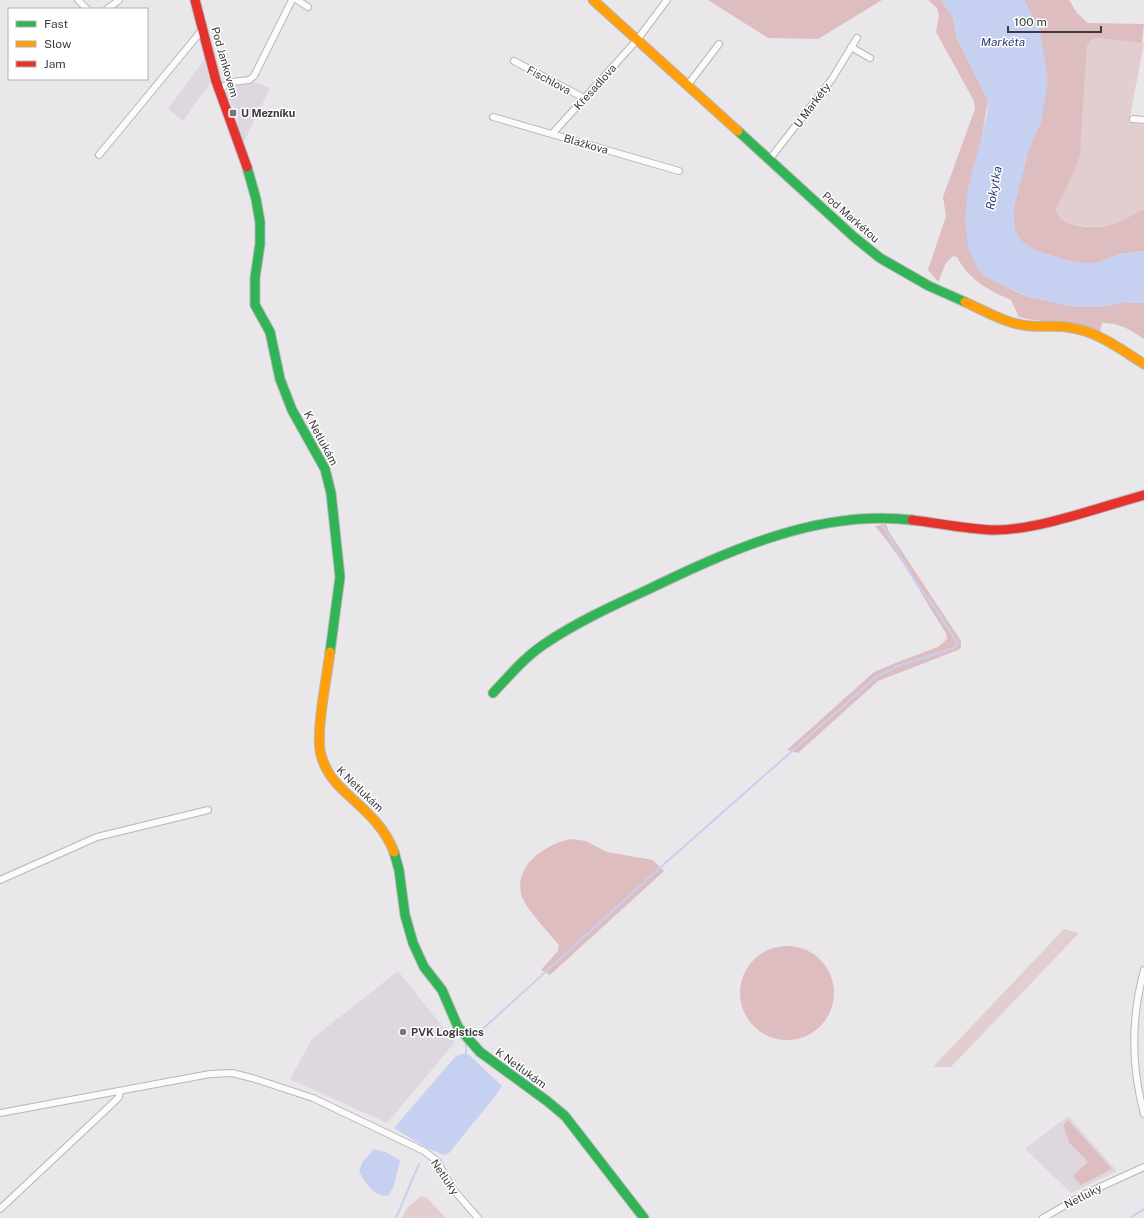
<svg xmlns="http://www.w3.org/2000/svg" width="1144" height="1218" viewBox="0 0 1144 1218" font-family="'Public Sans',sans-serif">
	<rect width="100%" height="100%" fill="#eae7eb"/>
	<g fill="#ded7df">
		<polygon points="204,60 210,83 183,121 168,109"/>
		<polygon points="255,82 270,88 243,144 238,127 237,114 226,93 233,86"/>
		<polygon points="398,971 455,1042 387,1123 290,1079 312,1039"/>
		<polygon points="1068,1116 1117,1171 1071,1193 1025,1149"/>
	</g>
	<g fill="#e2cdcf">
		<path d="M1096 38 1144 43 1129 122 1144 125V209C1133 214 1119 224 1107 226 1093 228 1058 227 1056 209L1081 142 1087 46 1091 40Z"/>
		<polygon points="1064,929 1079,933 951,1067 933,1067"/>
		<polygon points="421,1196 427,1198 446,1218 402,1218 407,1208"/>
	</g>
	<g fill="#ddbdc0">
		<polygon points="708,0 882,0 818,39 768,38"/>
		<path d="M928 0H941L953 17 957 38 988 100 982 136 983 275 1025 296 1076 307H1099L1125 302 1144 303V339C1129 329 1120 323 1102 323L1100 332C1071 320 1047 324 1019 317L1011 300C988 290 969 280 957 257L953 256 946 263 938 282 928 270 946 216 943 197 975 109 974 101 936 32 939 15 937 8Z"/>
		<path d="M1024 0H1069L1077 13 1088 23 1144 24 1142 43 1096 38 1091 40 1087 46 1080 155 1076 167 1056 209C1058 227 1093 229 1107 226 1119 224 1133 214 1144 209V251L1119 254 1100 262 1086 264 1068 261 1034 250 1021 241 1015 230 1013 210 1029 148 1041 121 1040 30Z"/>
		<path d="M886 524 889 532 961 641V647L958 650 878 681 798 753 787 750 874 672 898 662 938 647 947 639 946 633C923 598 903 557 875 526Z"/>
		<path d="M571 839 586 841 607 852 653 860 664 871 550 975 541 970 558 951 559 945C549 933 531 914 524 901 509 869 544 844 571 839Z"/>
		<circle cx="787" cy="993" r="47"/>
		<polygon points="1068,1120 1112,1169 1081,1185 1073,1176 1088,1162 1069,1142 1063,1125"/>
	</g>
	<g fill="#c6d1f1">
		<polygon points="941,0 1024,0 1040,30 1048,81 1041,121 1029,148 1013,210 1015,230 1021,241 1034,250 1068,261 1086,264 1100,262 1119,254 1144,251 1144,303 1125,302 1099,307 1076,307 1026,296 983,275 977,268 968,248 965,221 968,189 987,115 988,100 957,38 953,17"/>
		<polygon points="461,1054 468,1054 502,1086 496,1095 449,1153 444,1155 427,1148 394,1128 455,1057"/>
		<path d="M374 1149 385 1152 400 1160 394 1185 389 1195C375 1199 364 1181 359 1171L363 1161Z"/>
	</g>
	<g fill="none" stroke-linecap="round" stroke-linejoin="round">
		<g stroke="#c6d1f1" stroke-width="2">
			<polyline points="474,1037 654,873 876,677 898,666 954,648 957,643 936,609 915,581 880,521"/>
			<polyline points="466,1056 466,1045"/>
			<polyline points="396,1218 419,1164"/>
			<polyline points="1130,1218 1144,1209"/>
		</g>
		<defs>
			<g id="street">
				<polyline points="78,0 87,9"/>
				<polyline points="297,0 308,7"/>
				<polyline points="107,9 119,0"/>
				<polyline points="851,47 870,58"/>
				<polyline points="514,61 584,98"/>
				<polyline points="687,86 719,44"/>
				<polyline points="219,89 232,82 249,80 254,76 292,0"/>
				<polyline points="493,117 679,171"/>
				<polyline points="1133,119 1144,120"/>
				<polyline points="552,134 637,40 667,0"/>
				<polyline points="99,155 202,30"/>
				<polyline points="769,160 832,79 857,38"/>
				<polyline points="0,880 97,837 208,810"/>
				<path d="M1144 970C1131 1018 1131 1066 1144 1114"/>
				<polyline points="0,1113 210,1074 232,1073 252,1078 313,1098 424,1151 437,1161 452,1188 478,1218"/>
				<polyline points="0,1209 113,1103 119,1097 120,1091"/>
				<polyline points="1043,1218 1083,1195 1144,1167"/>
			</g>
			<g id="fast">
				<polyline points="738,131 854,237 880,258 929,286 965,302"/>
				<polyline points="247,167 256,199 260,222 260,244 255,278 255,305 270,332 280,379 292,410 325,469 331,493 340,577 330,652"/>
				<path d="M493 693C509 676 524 658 543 645 575 623 612 606 647 590 730 550 819 509 912 520"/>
				<polyline points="394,852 399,870 405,915 413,943 424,967 442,990 458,1027 480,1052 547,1101 565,1116 644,1218"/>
			</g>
			<g id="slow">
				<polyline points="593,0 738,131"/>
				<path d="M965 302C985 311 1008 325 1031 326 1052 327 1063 324 1085 331 1106 338 1125 352 1144 364"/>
				<path d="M330 652C327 677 315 734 321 755 325 770 333 781 344 791 364 810 384 825 394 852"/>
			</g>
			<g id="jam">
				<polyline points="195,0 216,81 247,167"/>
				<path d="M912 520C938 523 965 529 992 530 1036 531 1100 507 1144 495"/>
			</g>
		</defs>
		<use href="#street" stroke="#b7b6b8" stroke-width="8"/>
		<use href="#fast" stroke="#b7b6b8" stroke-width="11"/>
		<use href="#slow" stroke="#b7b6b8" stroke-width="11"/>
		<use href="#jam" stroke="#b7b6b8" stroke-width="11"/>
		<use href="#street" stroke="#fcfbfc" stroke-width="6"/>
		<use href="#fast" stroke="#30b455" stroke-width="9"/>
		<use href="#slow" stroke="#ff9f0a" stroke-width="9"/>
		<use href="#jam" stroke="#e5322d" stroke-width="9"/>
	</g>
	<g fill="#797779" stroke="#fff" stroke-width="1.5">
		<rect x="229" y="109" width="8" height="8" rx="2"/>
		<circle cx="403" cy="1032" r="4"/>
	</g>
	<g text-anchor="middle" stroke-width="3" stroke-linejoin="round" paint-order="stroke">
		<g font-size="11" fill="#3c3a3c" stroke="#fff">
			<text transform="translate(225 62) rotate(74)" y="4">Pod Jankovem</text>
			<text transform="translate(549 80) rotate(28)" y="4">Fischlova</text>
			<text transform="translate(595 87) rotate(-48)" y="4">Křesadlova</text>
			<text transform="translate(812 105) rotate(-53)" y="4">U Markéty</text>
			<text transform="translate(586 144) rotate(16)" y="4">Blažkova</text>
			<text transform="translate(851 217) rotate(41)" y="4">Pod Markétou</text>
			<text transform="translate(321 438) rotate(62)" y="4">K Netlukám</text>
			<text transform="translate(360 789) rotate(44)" y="4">K Netlukám</text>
			<text transform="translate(521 1068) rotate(36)" y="4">K Netlukám</text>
			<text transform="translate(445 1177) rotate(56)" y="4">Netluky</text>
			<text transform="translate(1083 1196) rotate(-27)" y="4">Netluky</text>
		</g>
		<g font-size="11" font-weight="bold" fill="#3c3a3c" stroke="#fff" text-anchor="start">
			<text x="241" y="117">U Mezníku</text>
			<text x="411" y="1036">PVK Logistics</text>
		</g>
		<g font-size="12" font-style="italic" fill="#2c3c73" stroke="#fff">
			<text x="1003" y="46">Markéta</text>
			<text transform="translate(994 188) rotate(-80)" y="4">Rokytka</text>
		</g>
	</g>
	<rect x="8" y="8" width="140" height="72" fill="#ffffff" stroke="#b1b0b1"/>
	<rect x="16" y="21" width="20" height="6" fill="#30b455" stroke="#b1b0b1"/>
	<text x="44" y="28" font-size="12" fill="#3c3a3c">Fast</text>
	<rect x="16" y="41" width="20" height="6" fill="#ff9f0a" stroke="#b1b0b1"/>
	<text x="44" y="48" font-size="12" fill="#3c3a3c">Slow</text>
	<rect x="16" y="61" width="20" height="6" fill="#e5322d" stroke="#b1b0b1"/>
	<text x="44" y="68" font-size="12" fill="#3c3a3c">Jam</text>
	<path d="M1008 26v6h93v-6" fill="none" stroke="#3c3a3c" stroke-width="2"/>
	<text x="1014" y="26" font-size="12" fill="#3c3a3c" stroke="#ffffff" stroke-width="3" paint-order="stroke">100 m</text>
</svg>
